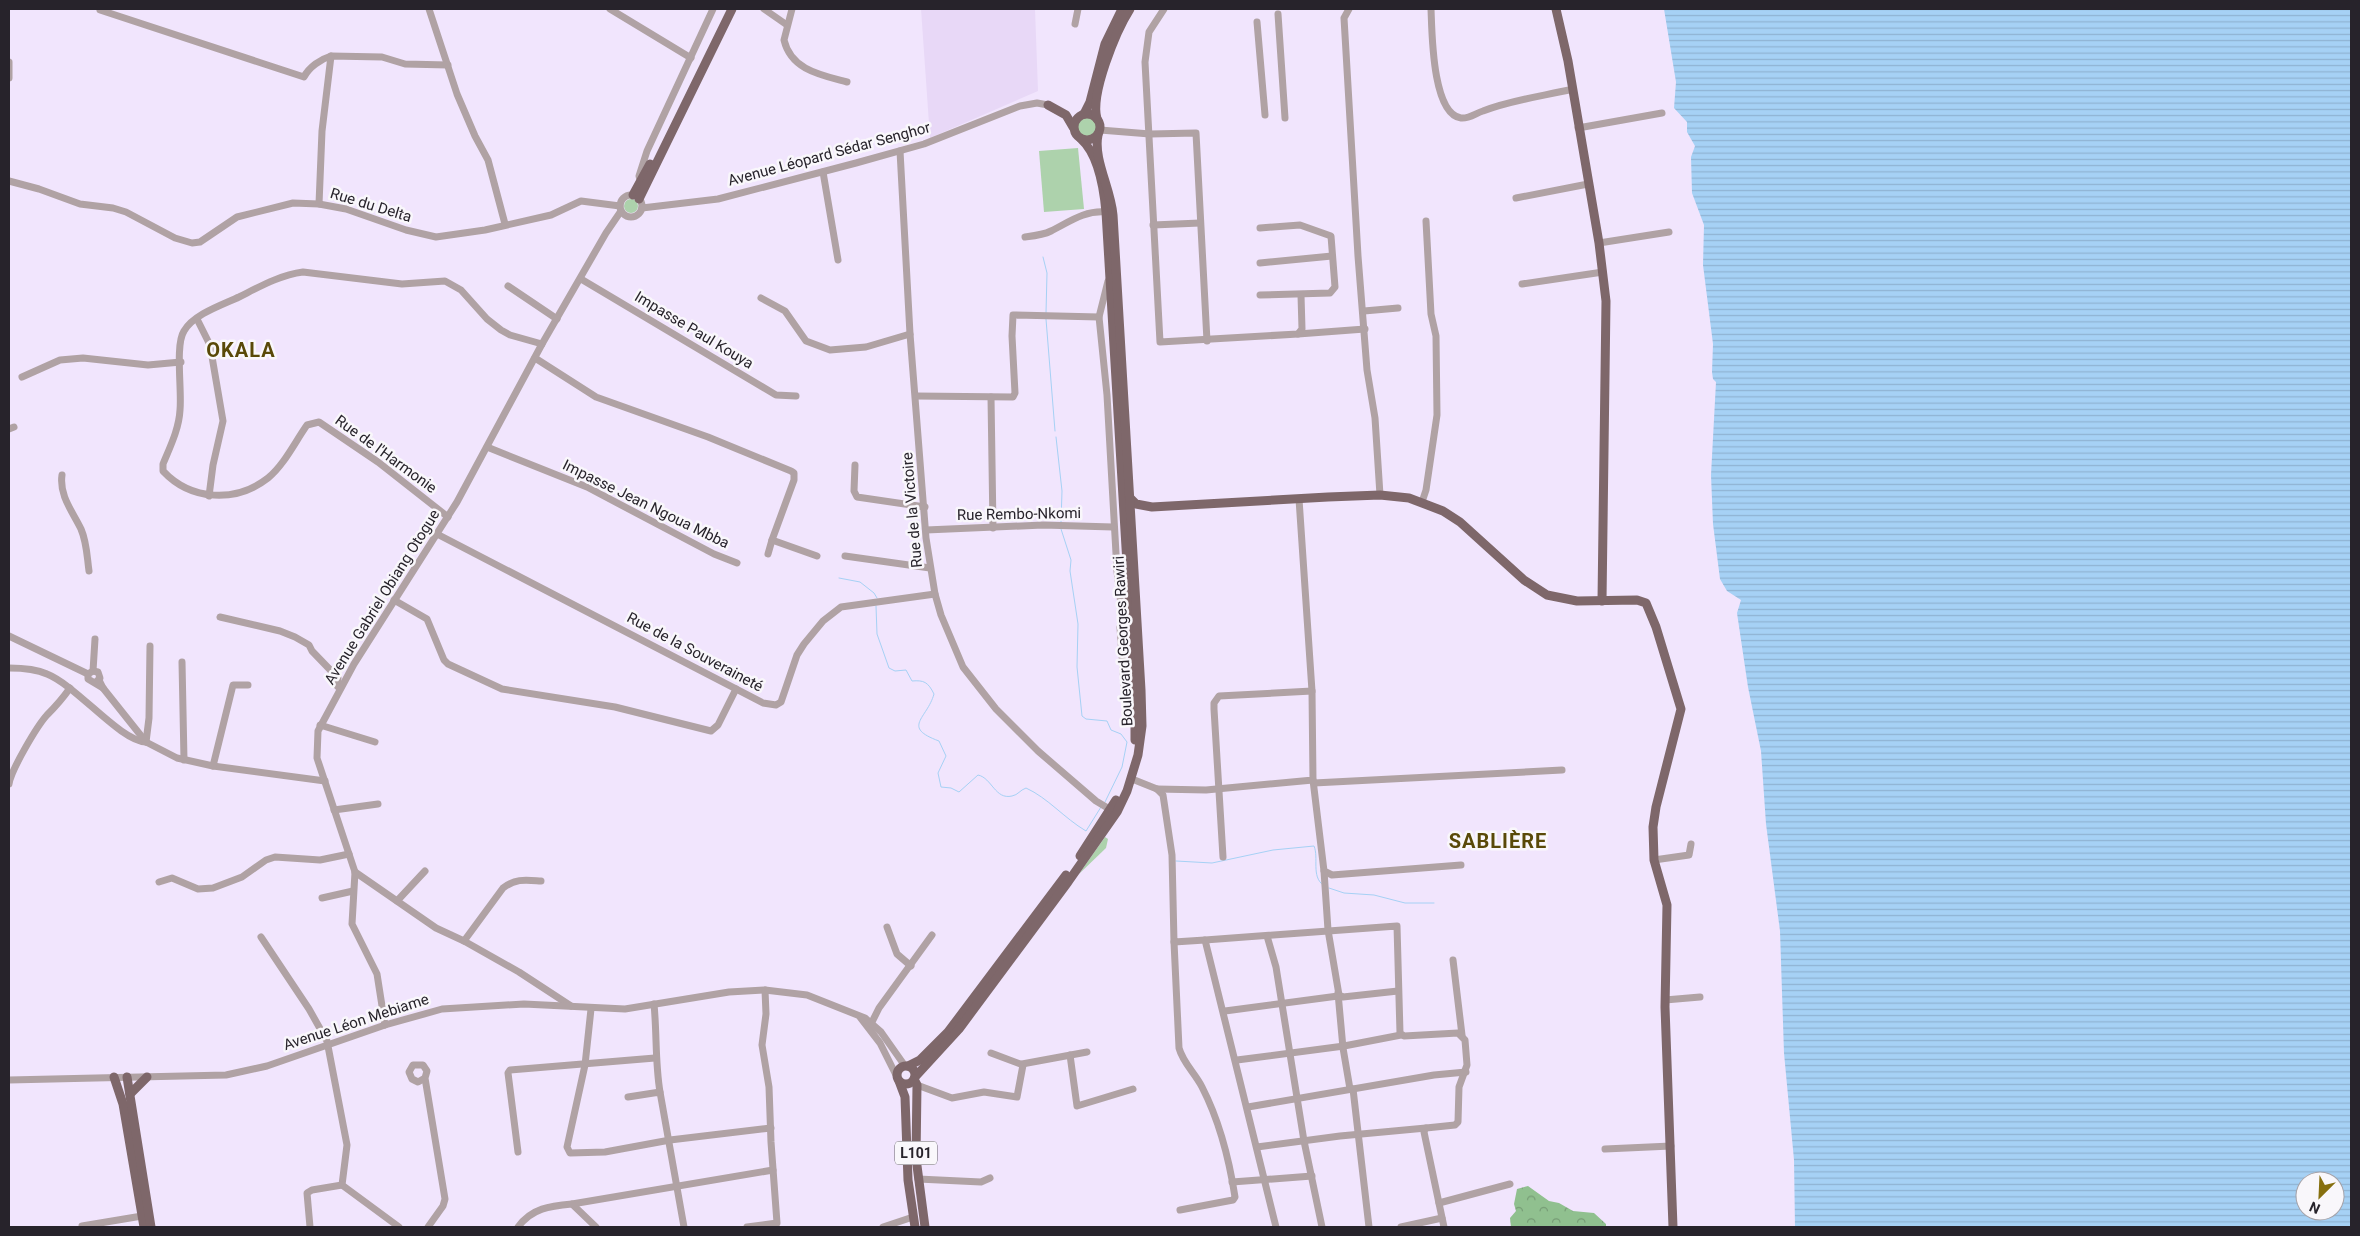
<svg xmlns="http://www.w3.org/2000/svg" width="2360" height="1236" viewBox="0 0 2360 1236" font-family="Roboto,sans-serif">
	<defs>
		<pattern id="forest-crowns" width="20" height="18" patternUnits="userSpaceOnUse" patternTransform="scale(1.25)"><rect width="20" height="18" fill="#90c08f"/><path d="M2 6a3 3 0 1 1 6 0M12 15a3 3 0 1 1 6 0" fill="none" stroke="#769c75"/></pattern>
		<pattern id="water-rules" width="6" height="5" patternUnits="userSpaceOnUse" patternTransform="scale(1.25)"><rect width="6" height="5" fill="#a6d1f5"/><path d="M0 2.5h6" fill="none" stroke="#8fb3d2"/></pattern>
	</defs>
	<rect width="100%" height="100%" fill="#f1e5fd"/>
	<polygon fill="#e8d8f7" points="921,9 1035,9 1038,91 930,138"/>
	<g fill="#add2ac">
		<circle cx="1087" cy="127" r="11"/>
		<polygon points="1078,148 1084,209 1044,212 1039,151"/>
		<circle cx="631" cy="206" r="7"/>
		<polygon points="1105,837 1108,839 1106,848 1079,874"/>
	</g>
	<polygon fill="url(#forest-crowns)" points="1528,1186 1549,1201 1559,1203 1573,1211 1594,1213 1606,1224 1606,1227 1511,1227 1510,1218 1516,1211 1514,1204 1517,1189"/>
	<path fill="url(#water-rules)" fill-rule="evenodd" d="M1664 9H2351V1227H1795L1794 1160 1784 1053 1780 931 1766 824 1761 751 1748 687 1737 613 1741 600 1727 591 1720 579 1713 524 1711 475 1716 382 1713 379 1712 372 1713 344 1703 265 1704 225 1692 193 1691 157 1695 146 1687 132V122L1674 108 1676 82ZM2305 1181H2335V1211H2305Z"/>
	<g fill="none" stroke-linecap="round" stroke-linejoin="round">
		<g stroke="#a6d1f5" stroke-width="1">
			<polyline points="1043,257 1047,273 1046,313"/>
			<polyline points="1046,319 1055,431"/>
			<polyline points="1056,437 1062,491 1061,522"/>
			<polyline points="1061,529 1071,560 1070,571 1078,624 1077,667 1082,716 1086,719 1107,721 1111,730 1121,734 1127,742 1122,767 1105,802"/>
			<polyline points="839,578 860,582 874,593 877,598"/>
			<path d="M876 606 877 634 889 668 895 671 906 670 912 681C924 680 928 682 934 694 927 719 901 727 939 741L946 756 938 773 941 787 951 788 959 792 978 775C992 778 995 800 1012 796 1018 795 1020 790 1026 788 1048 798 1064 818 1086 831L1101 807"/>
			<path d="M1176 861 1212 863 1273 850 1314 846C1319 858 1311 876 1323 885"/>
			<polyline points="1329,888 1344,893 1374,895 1405,903 1434,903"/>
		</g>
		<g stroke="#b0a2a4" stroke-width="7">
			<polyline points="429,9 457,94 475,136 488,160 505,224"/>
			<polyline points="610,9 691,58"/>
			<polyline points="764,9 787,25"/>
			<path d="M792 9 784 40C791 70 821 75 847 82"/>
			<polyline points="1164,9 1149,32 1145,62 1160,342 1298,334 1302,329 1301,295"/>
			<polyline points="1349,9 1344,18 1358,256 1367,370 1375,418 1380,495"/>
			<path d="M1431 9C1432 31 1432 114 1461 118 1469 119 1476 113 1483 111 1511 100 1543 96 1573 89"/>
			<path d="M100 10 304 77C309 67 321 59 331 56L382 57 405 64 448 65"/>
			<polyline points="1278,14 1285,118"/>
			<polyline points="1257,22 1265,115"/>
			<polyline points="1075,24 1078,9"/>
			<polyline points="9,62 9,78"/>
			<polyline points="1578,128 1662,113"/>
			<polyline points="1100,130 1150,134 1196,133 1207,341"/>
			<polyline points="900,151 910,334 926,538 935,594 941,615 963,667 996,709 1038,751 1096,801 1111,810"/>
			<polyline points="823,172 838,260"/>
			<polyline points="9,181 39,189 80,204 113,208 126,212 175,238 192,243 200,242 237,217 293,203 319,204 346,209 406,230 436,237 485,230 551,215 581,201 620,206"/>
			<polyline points="641,183 639,176 647,151 713,9"/>
			<circle cx="631" cy="206" r="11"/>
			<polyline points="1516,198 1588,184"/>
			<polyline points="319,204 322,131 331,56"/>
			<polyline points="642,208 718,199 856,163 924,144 1020,106 1037,103 1048,105"/>
			<polyline points="1153,225 1200,223"/>
			<path d="M1025 237C1033 236 1043 235 1051 231 1069 222 1085 210 1106 212"/>
			<polyline points="1599,243 1669,232"/>
			<polyline points="1260,263 1332,256"/>
			<polyline points="581,279 776,395 796,396"/>
			<polyline points="1108,281 1099,317 1107,395 1117,571 1122,613 1130,631"/>
			<polyline points="1522,284 1603,272"/>
			<polyline points="508,286 557,319"/>
			<polyline points="1260,295 1330,293 1335,287 1331,236 1300,225 1260,228"/>
			<polyline points="761,298 785,311 806,341 830,350 866,347 910,334"/>
			<polyline points="1364,311 1398,308"/>
			<polyline points="197,319 210,345 223,421 213,465 209,496"/>
			<polyline points="1298,334 1365,329"/>
			<polyline points="535,358 596,397 708,437 791,471 794,473 794,480 772,540 817,556"/>
			<polyline points="22,377 60,360 83,358 148,365 181,362"/>
			<polyline points="916,396 1013,397 1015,393 1012,336 1013,315 1099,317"/>
			<polyline points="991,397 993,528"/>
			<polyline points="9,429 14,427"/>
			<polyline points="487,447 587,487 714,554 737,563"/>
			<polyline points="855,465 854,491 857,497 925,507"/>
			<path d="M62 475C59 496 73 512 81 529 87 543 87 557 89 571"/>
			<polyline points="1422,502 1426,490 1437,415 1436,336 1431,314 1426,221"/>
			<path d="M448 517 378 462 319 422 307 425C295 442 284 465 268 478 236 503 191 501 163 471V464C170 447 179 429 180 410 182 390 175 345 184 331 194 314 222 305 239 297 259 287 280 275 303 272L402 284 445 281 461 290 487 319 501 330 510 335 542 344"/>
			<polyline points="926,530 1043,525 1113,527"/>
			<polyline points="437,534 763,703 776,705 781,702 797,655 804,644 823,621 841,607 935,594"/>
			<polyline points="768,554 772,540"/>
			<polyline points="845,556 930,568"/>
			<polyline points="394,600 427,619 444,660 448,664 502,689 615,707 711,731 718,725 736,689"/>
			<polyline points="220,617 280,631 295,637 309,645 312,651 338,678 337,686 340,688"/>
			<polyline points="1125,620 1120,627 1125,698"/>
			<polyline points="9,636 88,674"/>
			<polyline points="182,662 184,760"/>
			<path d="M9 668C21 668 36 669 47 674 77 686 120 741 146 742"/>
			<polyline points="93,671 95,639"/>
			<polyline points="99,680 103,688 146,742 177,758 213,766 325,781"/>
			<polyline points="95,683 100,678 98,672 93,671 88,674 88,679 103,688"/>
			<polyline points="320,725 375,742"/>
			<polyline points="146,742 149,718 150,646"/>
			<polyline points="213,766 233,685 248,685"/>
			<polyline points="1132,779 1157,789 1163,795 1172,855 1174,942 1205,940 1276,1227"/>
			<polyline points="1313,780 1324,871 1332,875 1461,865"/>
			<polyline points="1314,783 1562,770"/>
			<path d="M9 784C11 770 37 726 47 715 56 706 63 698 70 688"/>
			<polyline points="1157,789 1206,790 1313,780 1312,691 1299,499"/>
			<polyline points="334,810 378,804"/>
			<polyline points="1223,857 1214,709 1214,703 1219,696 1312,691"/>
			<polyline points="1654,860 1689,855 1691,844"/>
			<polyline points="1324,871 1328,930 1339,995 1343,997 1398,991"/>
			<polyline points="355,872 436,928 464,941 519,972 571,1006"/>
			<polyline points="159,882 172,878 198,889 213,888 242,877 266,860 275,857 320,860 349,854"/>
			<polyline points="322,898 353,891"/>
			<polyline points="397,901 425,871"/>
			<polyline points="887,927 897,954 911,966"/>
			<polyline points="1267,936 1276,967 1304,1141 1322,1227"/>
			<polyline points="261,937 309,1009 327,1041 347,1145 342,1185 399,1227"/>
			<polyline points="1205,940 1397,926 1400,1033 1404,1036 1458,1033 1465,1040 1467,1065 1459,1087 1458,1122 1455,1125 1426,1128 1424,1132 1444,1227"/>
			<path d="M464 941 503 888C516 878 526 880 541 881"/>
			<path d="M1174 942 1179 1048C1183 1063 1195 1073 1202 1087 1220 1122 1229 1158 1235 1197L1233 1200 1180 1210"/>
			<polyline points="1453,960 1462,1035"/>
			<polyline points="1338,993 1343,1048 1350,1089"/>
			<polyline points="1665,1000 1700,997"/>
			<path d="M654 1004C657 1035 655 1062 660 1092"/>
			<polyline points="591,1009 585,1065 567,1147 570,1153 605,1152 670,1140 771,1128"/>
			<polyline points="1225,1011 1338,996"/>
			<polyline points="860,1017 880,1043 897,1077"/>
			<polyline points="872,1022 879,1008 932,935"/>
			<polyline points="385,1025 377,974 352,924 355,872 317,758 318,731 354,664 457,502 542,344 606,233 621,211"/>
			<polyline points="1070,1055 1077,1106 1133,1089"/>
			<polyline points="1237,1060 1344,1046 1401,1035"/>
			<polyline points="1022,1064 1087,1052"/>
			<polyline points="425,1078 418,1082 412,1079 409,1072 413,1065 423,1065 427,1071 425,1078 445,1199 443,1206 428,1227"/>
			<polyline points="9,1080 226,1075 267,1066 385,1025 442,1009 524,1004 625,1009 729,992 765,990 807,995 865,1018 881,1032 905,1066"/>
			<polyline points="917,1085 952,1098 984,1092 1017,1097 1023,1065 991,1053"/>
			<polyline points="1353,1089 1369,1227"/>
			<polyline points="628,1097 660,1092 684,1227"/>
			<polyline points="1248,1107 1434,1075 1466,1072"/>
			<polyline points="1257,1147 1340,1136 1426,1128"/>
			<polyline points="1605,1149 1671,1146"/>
			<polyline points="518,1152 508,1073 510,1070 655,1058"/>
			<polyline points="918,1179 981,1182 990,1178"/>
			<polyline points="1232,1182 1312,1176"/>
			<polyline points="1439,1203 1510,1184"/>
			<polyline points="572,1204 773,1170"/>
			<polyline points="82,1226 142,1216"/>
			<polyline points="310,1227 307,1193 312,1190 342,1185"/>
			<path d="M518 1227C532 1208 550 1206 572 1204L596 1227"/>
			<polyline points="747,1227 777,1223 771,1142 769,1087 762,1045 766,1014 765,990"/>
			<polyline points="883,1227 913,1217"/>
			<polyline points="1401,1227 1442,1218"/>
		</g>
		<g stroke="#7e676a" stroke-width="9">
			<polyline points="1556,9 1568,61 1599,243 1606,301 1602,601"/>
			<polyline points="1048,105 1066,115 1073,127"/>
			<circle cx="1087" cy="127" r="13"/>
			<polyline points="1084,114 1090,102 1105,44 1122,9"/>
			<path d="M1097 119C1090 94 1116 31 1130 9"/>
			<path d="M1081 139C1099 155 1104 190 1106 212L1135 698V740"/>
			<polyline points="633,195 650,164"/>
			<polyline points="639,199 732,9"/>
			<polyline points="1129,497 1136,504 1152,507 1328,497 1380,495 1409,498 1443,511 1460,522 1524,580 1547,595 1577,601 1637,600 1646,603 1656,627 1681,709 1656,807 1653,827 1654,860 1667,905 1665,1007 1673,1227"/>
			<polyline points="1080,856 1116,800"/>
			<circle cx="906" cy="1075" r="9"/>
			<polyline points="908,1066 920,1060 948,1032 1066,875"/>
			<polyline points="114,1077 123,1104 144,1227"/>
			<polyline points="127,1077 151,1227"/>
			<path d="M915 1077 959 1029 1068 882 1117 812 1127 791 1138 755 1142 726 1141 690 1113 215C1111 189 1093 159 1098 135"/>
			<polyline points="914,1079 917,1085 916,1158 925,1227"/>
			<polyline points="899,1081 905,1097 908,1180 915,1227"/>
			<polyline points="130,1094 147,1077"/>
		</g>
	</g>
	<g text-anchor="middle" stroke-width="5" stroke-linejoin="round" paint-order="stroke">
		<rect fill="#f9f7fb" stroke="#666369" stroke-width="1" x="895" y="1141.5" width="42" height="23" rx="4"/>
		<g font-size="14" font-weight="bold" fill="#27232b">
			<text x="916" y="1158">L101</text>
		</g>
		<g font-size="15" fill="#27232b" stroke="#f9f7fb">
			<text transform="translate(829 154) rotate(-15)" y="5">Avenue Léopard Sédar Senghor</text>
			<text transform="translate(371 205) rotate(17)" y="5">Rue du Delta</text>
			<text transform="translate(694 330) rotate(31)" y="5">Impasse Paul Kouya</text>
			<text transform="translate(386 454) rotate(36)" y="5">Rue de l'Harmonie</text>
			<text transform="translate(646 504) rotate(26)" y="5">Impasse Jean Ngoua Mbba</text>
			<text transform="translate(912 510) rotate(-95)" y="5">Rue de la Victoire</text>
			<text transform="translate(1019 514) rotate(-1)" y="5">Rue Rembo-Nkomi</text>
			<text transform="translate(382 597) rotate(-58)" y="5">Avenue Gabriel Obiang Otogue</text>
			<text transform="translate(1123 641) rotate(-93)" y="5">Boulevard Georges Rawiri</text>
			<text transform="translate(695 652) rotate(28)" y="5">Rue de la Souveraineté</text>
			<text transform="translate(356 1022) rotate(-18)" y="5">Avenue Léon Mebiame</text>
		</g>
		<g font-size="20" font-weight="bold" letter-spacing="1" fill="#594908" stroke="#f9f7fb">
			<text x="241" y="357">OKALA</text>
			<text x="1498" y="848">SABLIÈRE</text>
		</g>
	</g>
	<rect width="2360" height="1236" fill="none" stroke="#27232b" stroke-width="20"/>
	<g transform="translate(2320 1196) rotate(204)"><circle r="24" fill="#f9f7fb" stroke="#a5a2a8"/>
	<path d="M0-4L9 19L0 12L-9 19Z" fill="#866f0f"/>
	<text y="-8" font-size="14" font-weight="bold" text-anchor="middle" fill="#27232b">N</text>
	</g>
</svg>
